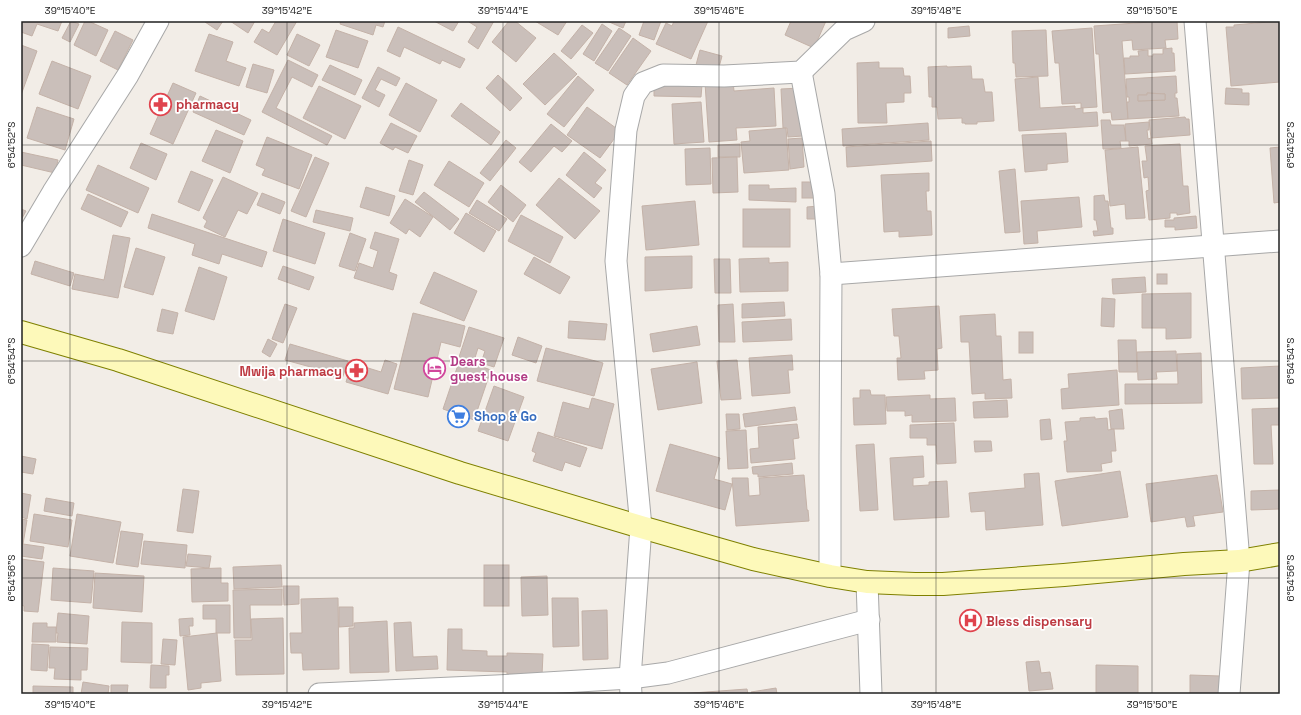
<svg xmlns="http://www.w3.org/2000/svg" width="1301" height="715" viewBox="0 0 1301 715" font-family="'Space Grotesk',sans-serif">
	<rect width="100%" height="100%" fill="#f2ede7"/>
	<g fill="#cabfba" stroke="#c4b2a8" fill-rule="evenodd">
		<polygon points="21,21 62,21 58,31 37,24 32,36 21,32"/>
		<polygon points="71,21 79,24 70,42 62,38"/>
		<polygon points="85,21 88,21 108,30 96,56 74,45"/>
		<polygon points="206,21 223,21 217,30 205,22"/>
		<polygon points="230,21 255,21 248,33"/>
		<polygon points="276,21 297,21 277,55 254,42 262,29 269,33"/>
		<polygon points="341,21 385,21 383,27 376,25 373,35 340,24"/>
		<polygon points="434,21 459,21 453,31"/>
		<polygon points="469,21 494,21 478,49 468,42 477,27 469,22"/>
		<polygon points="509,21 515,21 536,38 516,62 492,42"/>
		<polygon points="535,21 567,21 558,35"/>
		<polygon points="607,21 626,21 623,28"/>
		<polygon points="644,21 661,21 654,40 639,35"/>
		<polygon points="674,21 708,21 691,59 656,44 666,23 672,26"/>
		<polygon points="791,21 826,21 814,48 785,35"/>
		<polygon points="1164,21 1177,21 1178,39 1165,40 1166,48 1133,50 1132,40 1122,41 1128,119 1112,120 1111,112 1103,113 1099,54 1096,54 1094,26"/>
		<polygon points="1280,21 1280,82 1231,86 1226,27 1234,27 1234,25"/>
		<polygon points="602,24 612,31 594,61 583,54"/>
		<polygon points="582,25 593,33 571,59 561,51"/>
		<polygon points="969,26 970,36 948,38 948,28"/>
		<polygon points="398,27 465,59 460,68 442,60 440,64 404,47 400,57 387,51"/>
		<polygon points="619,28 631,36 608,71 595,63"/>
		<polygon points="1092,28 1097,107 1081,108 1081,103 1062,104 1059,63 1055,63 1052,31"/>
		<polygon points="336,30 368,41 358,68 326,57"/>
		<polygon points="1046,30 1048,76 1016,77 1015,63 1013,63 1012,31"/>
		<polygon points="115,31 133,40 118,70 100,61"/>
		<polygon points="209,34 233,42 226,61 246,68 239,86 195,71"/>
		<polygon points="297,34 320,45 309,66 287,55"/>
		<polygon points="633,38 651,51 627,85 609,73"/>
		<polygon points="21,45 37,51 21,95"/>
		<polygon points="1172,48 1172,53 1174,53 1175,71 1125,74 1124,58 1130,58 1130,56 1139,56 1138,51 1148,50 1148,56 1153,56 1153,54 1163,54 1163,49"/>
		<polygon points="700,50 722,56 718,71 696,65"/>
		<polygon points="554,53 577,74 545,105 523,84"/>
		<polygon points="288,60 318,75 312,87 292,77 276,108 332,136 327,145 262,112"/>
		<polygon points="52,61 91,76 78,109 39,94"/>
		<polygon points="879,62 879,68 903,68 904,76 910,76 911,93 904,93 904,102 886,103 887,123 858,123 857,63"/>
		<polygon points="253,64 274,70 267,93 246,87"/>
		<polygon points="330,65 362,80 355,95 322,80"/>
		<polygon points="947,66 947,67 971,66 972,79 983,79 985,92 992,92 994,121 977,122 977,124 965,124 965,123 962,123 962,118 938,119 937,107 932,107 932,97 929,97 928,67"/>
		<polygon points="378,67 400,78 396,86 381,79 375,90 385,95 379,107 362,98"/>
		<polygon points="498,75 522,98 510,111 486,88"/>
		<polygon points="578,76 594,90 564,127 547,114"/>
		<path d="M1176 76 1177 93H1175V98H1177L1179 116 1128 119 1127 102H1129V97H1127L1126 79ZM1147 93 1165 94V100L1138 101V95H1147Z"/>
		<polygon points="1038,77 1040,108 1075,106 1075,109 1083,108 1083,113 1097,112 1098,126 1019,131 1015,79"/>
		<polygon points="733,81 734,91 774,88 776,126 736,128 737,140 709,142 705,83"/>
		<polygon points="173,83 196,93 173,144 150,134"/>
		<polygon points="406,83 437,100 420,132 389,115"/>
		<polygon points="654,84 702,85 701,97 654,96"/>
		<polygon points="319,86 361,106 345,139 303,118"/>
		<polygon points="800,88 803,136 788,137 787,128 783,128 781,89"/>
		<polygon points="1226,88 1242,89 1242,93 1249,93 1249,105 1225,104"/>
		<polygon points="1147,93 1165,94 1165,100 1138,101 1138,95 1147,95"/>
		<polygon points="200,96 251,120 244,135 193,112"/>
		<polygon points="701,102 704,142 674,144 672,104"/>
		<polygon points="461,103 500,132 491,145 451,116"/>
		<polygon points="37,107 74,119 65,150 27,138"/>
		<polygon points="587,107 620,131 600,158 567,135"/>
		<polygon points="1185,117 1186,119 1189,119 1190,135 1151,138 1149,120"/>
		<polygon points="1101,120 1110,120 1111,125 1124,125 1126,141 1120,141 1121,148 1103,149"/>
		<polygon points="1149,122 1149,130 1147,130 1148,139 1151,138 1152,144 1129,146 1129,141 1126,141 1125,124"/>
		<polygon points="391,123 417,136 408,153 395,147 393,150 380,143"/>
		<polygon points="928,123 929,140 843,146 842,129"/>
		<polygon points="551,124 572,141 562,152 554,146 531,172 519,162"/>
		<polygon points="786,128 789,170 744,173 741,142 750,141 749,131"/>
		<polygon points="216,130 243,141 230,173 202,161"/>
		<polygon points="1066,133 1068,162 1047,164 1047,170 1025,172 1022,135"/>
		<polygon points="267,137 312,155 299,189 262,175 265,169 256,165"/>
		<polygon points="802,138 804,167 790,169 788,139"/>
		<polygon points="506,140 516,148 490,181 480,173"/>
		<polygon points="931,141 932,161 847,167 846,147"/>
		<polygon points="141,143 167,154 156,180 130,168"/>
		<polygon points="740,144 740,157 718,157 718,145"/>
		<polygon points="1180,144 1183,186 1188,186 1190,213 1177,215 1177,213 1170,213 1170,218 1149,220 1146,191 1149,190 1148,177 1144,178 1142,161 1147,161 1145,146"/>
		<polygon points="1138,147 1145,218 1126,219 1125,204 1110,206 1105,150"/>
		<polygon points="1280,147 1280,202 1274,203 1270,148"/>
		<polygon points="710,148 711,184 686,185 685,149"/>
		<polygon points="21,152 58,160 55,173 21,165"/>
		<polygon points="584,152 606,170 595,183 602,188 594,198 566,175"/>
		<polygon points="315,157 329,163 306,217 291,211"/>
		<polygon points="737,157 738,192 713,193 712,158"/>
		<polygon points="409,160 423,165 413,195 399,191"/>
		<polygon points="449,161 484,183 469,207 434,185"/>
		<polygon points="98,165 149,188 138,213 86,190"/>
		<polygon points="1015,169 1020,232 1005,233 999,171"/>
		<polygon points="191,171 213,180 199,211 178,202"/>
		<polygon points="929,173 929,191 926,191 927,211 931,211 932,235 899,237 899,231 884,232 881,175"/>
		<polygon points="223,177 258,193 247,214 238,210 225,237 204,227 207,221 203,218"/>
		<polygon points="559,178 600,211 575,239 536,205"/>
		<rect x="802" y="182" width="13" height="16"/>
		<polygon points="501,185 526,205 513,222 488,202"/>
		<polygon points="749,185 769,185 769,189 796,188 796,202 749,200"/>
		<polygon points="366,187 395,196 389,216 360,207"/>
		<polygon points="424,192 459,219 450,230 415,202"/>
		<polygon points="262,193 285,202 280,214 257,205"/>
		<polygon points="88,194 128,212 121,227 81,209"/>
		<polygon points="1104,195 1105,201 1108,201 1111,228 1113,228 1113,234 1094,236 1093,231 1098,231 1096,220 1094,220 1094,196"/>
		<polygon points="1079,197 1082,227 1037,231 1038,243 1024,244 1021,201"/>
		<polygon points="405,199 433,217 420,237 409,229 406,234 390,223"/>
		<polygon points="477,200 507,219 499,231 469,213"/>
		<polygon points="695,201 699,245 646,250 642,206"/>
		<polygon points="818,206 818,219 807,219 807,207"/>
		<polygon points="21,209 26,211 21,220"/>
		<rect x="743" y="209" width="47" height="38"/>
		<polygon points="316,210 353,218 350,231 313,222"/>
		<polygon points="466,213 496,231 484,252 454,233"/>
		<polygon points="152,214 267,252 262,267 222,254 219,264 192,255 195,244 148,228"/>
		<polygon points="521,215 563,237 550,263 508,241"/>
		<polygon points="1196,216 1197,228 1175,230 1175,227 1165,227 1165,220 1174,220 1174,218"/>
		<polygon points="283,219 325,233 315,264 273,251"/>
		<polygon points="375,232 399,239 389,272 397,275 393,290 354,278 359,263 373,268 378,251 370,248"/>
		<polygon points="350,233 366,239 355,271 339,266"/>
		<polygon points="113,235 130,238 118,298 72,289 75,274 104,280"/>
		<polygon points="136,248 165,257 153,295 124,287"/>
		<polygon points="692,256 692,288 645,291 645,257"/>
		<polygon points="534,257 570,277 560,294 524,274"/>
		<polygon points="769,258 769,263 788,262 788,291 740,292 739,259"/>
		<polygon points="714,259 730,259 731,293 715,293"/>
		<polygon points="35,261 74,273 70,286 31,274"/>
		<polygon points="283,266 314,277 309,290 278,279"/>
		<polygon points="199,267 227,277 214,320 185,311"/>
		<polygon points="434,272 477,291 464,321 420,303"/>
		<rect x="1157" y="274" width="10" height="10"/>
		<polygon points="1145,277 1146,292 1113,294 1112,279"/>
		<polygon points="1191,293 1191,338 1166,339 1166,328 1142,328 1142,294"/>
		<polygon points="1102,298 1115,299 1114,327 1101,326"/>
		<polygon points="784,302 785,316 742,318 742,304"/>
		<polygon points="285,304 297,308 283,343 272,339"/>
		<polygon points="733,304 735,342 719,342 718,305"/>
		<polygon points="939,306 942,348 937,349 938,370 924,371 925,379 898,380 897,358 901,358 899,336 894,336 892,309"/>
		<polygon points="162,309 178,313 173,334 157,331"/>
		<polygon points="413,313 465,326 460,347 441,342 428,397 394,389"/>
		<polygon points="995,314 996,336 1001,336 1003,380 1011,379 1012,398 985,399 985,393 972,394 969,342 961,342 960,316"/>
		<polygon points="791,319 792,340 743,342 742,322"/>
		<polygon points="569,321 607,324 605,340 568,338"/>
		<polygon points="697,326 700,345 653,352 650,334"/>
		<polygon points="469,327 504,338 494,367 481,363 485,351 478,348 474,361 459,357"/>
		<rect x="1019" y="332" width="14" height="21"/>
		<polygon points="518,337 542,346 536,363 512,355"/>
		<polygon points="268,339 277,344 270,357 262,352"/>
		<polygon points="1118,340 1136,340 1137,372 1119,372"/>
		<polygon points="290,344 348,361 342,379 317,372 318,369 285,360"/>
		<polygon points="546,348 603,363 594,396 537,381"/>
		<polygon points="1176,351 1177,371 1156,372 1157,379 1138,380 1137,352"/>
		<polygon points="1201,353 1202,403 1125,404 1125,384 1178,384 1177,354"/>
		<polygon points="792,355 793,370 788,370 790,393 752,396 749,358"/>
		<polygon points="460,359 491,370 474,420 443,409"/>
		<polygon points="385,360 397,364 388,394 346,382 352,363 381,372"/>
		<polygon points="737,360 741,399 721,400 717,361"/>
		<polygon points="697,362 702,403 658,410 651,369"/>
		<polygon points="1280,366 1280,398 1242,399 1241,368"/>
		<polygon points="1117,370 1119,405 1062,409 1061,389 1069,388 1068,374"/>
		<polygon points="494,386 524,397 508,441 478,431"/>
		<polygon points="860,390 870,390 871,395 885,395 886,424 854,425 853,398 860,398"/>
		<polygon points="930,395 930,399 955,398 956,421 912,422 912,415 905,416 905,411 887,411 886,397"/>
		<polygon points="592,398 614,404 602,449 554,436 563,402 589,409"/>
		<polygon points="1007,400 1008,417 974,418 973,402"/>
		<polygon points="795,407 797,420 745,427 743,414"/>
		<polygon points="1280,408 1280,425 1271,425 1273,464 1254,464 1252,409"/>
		<polygon points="1122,409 1124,429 1111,429 1109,411"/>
		<polygon points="726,414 739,414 740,429 727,430"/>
		<polygon points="1095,417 1095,419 1107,418 1108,430 1114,429 1116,451 1111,451 1112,462 1101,464 1102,471 1067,472 1064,441 1067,441 1065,422 1080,421 1080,418"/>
		<polygon points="1050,419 1052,439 1041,440 1040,420"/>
		<polygon points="954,423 956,463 937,464 936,445 927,445 927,438 910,438 910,425"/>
		<polygon points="797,424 799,438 793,439 795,459 751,463 750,449 759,448 758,427"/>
		<polygon points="746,430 748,468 728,469 726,431"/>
		<polygon points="538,432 587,448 580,467 565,462 562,471 533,461 536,453 532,451"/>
		<polygon points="974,441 991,441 992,451 975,452"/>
		<polygon points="670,444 720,458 714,479 732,484 725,510 656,491"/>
		<polygon points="874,444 878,510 860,511 856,445"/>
		<polygon points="21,456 36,459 33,474 21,472"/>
		<polygon points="923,456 924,477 913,478 913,486 929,485 929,482 947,481 949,517 894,520 890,458"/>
		<polygon points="792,463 793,474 758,477 758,474 753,474 752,467"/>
		<polygon points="1120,471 1128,517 1062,526 1055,481"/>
		<polygon points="1039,473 1043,525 986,530 985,511 971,512 969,493 1025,488 1024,474"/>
		<polygon points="804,475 807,510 808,510 809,521 736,526 732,478 748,478 749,496 760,495 759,478"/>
		<polygon points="1217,475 1223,512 1193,516 1195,526 1187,527 1185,517 1151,522 1146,484"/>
		<polygon points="183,489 199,491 193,533 177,531"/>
		<polygon points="1280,490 1280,509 1251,510 1251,491"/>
		<polygon points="21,493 31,495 27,519 21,517"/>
		<polygon points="46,498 74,503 72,516 44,511"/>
		<polygon points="34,514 72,520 68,547 30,541"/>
		<polygon points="77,514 121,522 113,563 70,556"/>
		<polygon points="21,519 27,520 23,544 44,547 42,559 21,556"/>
		<polygon points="121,531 143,534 138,567 116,564"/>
		<polygon points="144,541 187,545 185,568 141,564"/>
		<polygon points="188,554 211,556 209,568 186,566"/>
		<polygon points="21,559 44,562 38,612 24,611 24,606 21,605"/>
		<polygon points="281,565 282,587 234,589 233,567"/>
		<rect x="484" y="565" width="25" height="41"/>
		<polygon points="53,568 94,571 91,603 51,600"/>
		<polygon points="221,568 221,583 228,583 228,601 192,602 191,569"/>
		<polygon points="95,573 144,576 142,612 93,608"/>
		<polygon points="547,576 548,615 522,616 521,577"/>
		<polygon points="283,586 299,586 299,604 284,605"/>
		<polygon points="282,589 282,605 250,605 251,638 234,638 233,590"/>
		<polygon points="338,598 339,669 303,670 302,653 291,653 290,633 302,633 301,599"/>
		<polygon points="552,598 578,598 579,646 553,647"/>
		<polygon points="203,605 230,605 230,633 216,633 216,619 203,619"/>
		<polygon points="339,607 353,607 353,626 339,627"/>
		<polygon points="607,610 608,659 583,660 582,611"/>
		<polygon points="58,613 89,616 87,644 57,642 58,633 56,633"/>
		<polygon points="193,618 193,626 189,626 190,635 180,636 179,619"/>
		<polygon points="283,618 284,674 236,675 235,640 252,640 251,619"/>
		<polygon points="387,621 389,672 350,673 349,628 354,628 354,623"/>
		<polygon points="122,622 152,623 152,663 121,662"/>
		<polygon points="411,622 413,657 437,656 438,669 396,671 394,623"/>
		<polygon points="33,623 47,623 47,627 56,627 56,642 32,642"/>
		<polygon points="448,629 462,629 462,650 487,651 487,656 507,656 507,653 543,654 542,675 507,674 507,672 447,670"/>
		<polygon points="217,633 221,681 201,683 201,688 188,690 183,637"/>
		<polygon points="163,639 177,640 175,665 161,664"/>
		<polygon points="32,644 49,645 47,671 31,670"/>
		<polygon points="50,647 88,648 87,670 81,670 81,680 54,679 55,668 49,668"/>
		<polygon points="1039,661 1041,673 1050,672 1053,689 1029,691 1026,662"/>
		<polygon points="151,665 169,666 169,675 166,675 166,688 150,688"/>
		<polygon points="1096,665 1138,666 1138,694 1096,694"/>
		<polygon points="1190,675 1220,676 1220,694 1190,694"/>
		<polygon points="83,682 109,686 108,694 81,694"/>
		<polygon points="111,685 128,685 127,694 111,694"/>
		<polygon points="33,686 73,687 73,694 33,694"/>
		<polygon points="776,688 777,694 752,694 751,692"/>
		<polygon points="747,689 748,694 679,694"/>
	</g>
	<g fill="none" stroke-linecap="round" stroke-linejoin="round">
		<defs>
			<g id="street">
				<polyline points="1195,21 1239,561 1229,694"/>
				<polyline points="801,72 824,194 831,274 830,455 830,576"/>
				<polyline points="21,246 53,192 128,75 158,21"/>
				<polyline points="831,274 1280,241"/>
				<polyline points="867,582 871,694"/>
				<polyline points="319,694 496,686 630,678 668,673 869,620"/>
				<polyline points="631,694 630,678 641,527 616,261 626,130 634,96 643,83 663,75 724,76 801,72 844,30 864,21"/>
			</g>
			<polyline id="secondary" points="21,332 118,360 460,473 641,527 753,559 830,576 867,582 915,584 943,584 1064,575 1184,564 1239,561 1280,554"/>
		</defs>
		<use href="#street" stroke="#a8a8a8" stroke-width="23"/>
		<use href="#secondary" stroke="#7f8000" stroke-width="24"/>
		<use href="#street" stroke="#fff" stroke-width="21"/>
		<use href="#secondary" stroke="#fdf9ba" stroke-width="22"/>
	</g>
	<path fill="none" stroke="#212121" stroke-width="1" stroke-opacity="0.45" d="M70 21V694M287 21V694M503 21V694M719 21V694M936 21V694M1152 21V694M21 145H1280M21 361H1280M21 578H1280"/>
	<defs>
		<symbol id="pharmacy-ring" viewBox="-11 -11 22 22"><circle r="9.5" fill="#fff" stroke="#e0444e" stroke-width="1.5"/><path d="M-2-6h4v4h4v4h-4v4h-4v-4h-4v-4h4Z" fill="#e0444e"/></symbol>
		<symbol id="hotel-ring" viewBox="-11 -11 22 22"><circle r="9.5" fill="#fff" stroke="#d1479c" stroke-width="1.5"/><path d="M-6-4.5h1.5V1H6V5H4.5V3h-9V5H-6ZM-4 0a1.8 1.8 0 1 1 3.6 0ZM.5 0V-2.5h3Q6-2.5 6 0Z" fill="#d1479c"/></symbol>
		<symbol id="supermarket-ring" viewBox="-11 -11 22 22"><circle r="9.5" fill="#fff" stroke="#3f7fe0" stroke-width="1.5"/><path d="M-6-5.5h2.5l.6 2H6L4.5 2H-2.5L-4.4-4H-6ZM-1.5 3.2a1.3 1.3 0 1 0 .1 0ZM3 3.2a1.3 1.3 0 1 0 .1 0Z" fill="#3f7fe0"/></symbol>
		<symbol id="hospital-ring" viewBox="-11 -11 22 22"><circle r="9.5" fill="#fff" stroke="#e0444e" stroke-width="1.5"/><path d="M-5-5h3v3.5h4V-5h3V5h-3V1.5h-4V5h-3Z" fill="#e0444e"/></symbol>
	</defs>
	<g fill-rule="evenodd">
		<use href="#pharmacy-ring" x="148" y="92" width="25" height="25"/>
		<use href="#hotel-ring" x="422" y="356" width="25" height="25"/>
		<use href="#pharmacy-ring" x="344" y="358" width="25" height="25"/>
		<use href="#supermarket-ring" x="446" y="404" width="25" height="25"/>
		<use href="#hospital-ring" x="958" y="608" width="25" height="25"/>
	</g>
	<g text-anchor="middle" stroke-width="3.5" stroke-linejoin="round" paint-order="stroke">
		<g font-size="13" font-weight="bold" fill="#be3a42" stroke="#fff" text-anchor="start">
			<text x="176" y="109">pharmacy</text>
			<text x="342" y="376" text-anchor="end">Mwija pharmacy</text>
			<text x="986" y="626">Bless dispensary</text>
		</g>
		<g font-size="13" font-weight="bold" fill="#b23c85" stroke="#fff" text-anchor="start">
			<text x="450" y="366">Dears<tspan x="450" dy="15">guest house</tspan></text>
		</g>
		<g font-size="13" font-weight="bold" fill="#366cbe" stroke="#fff" text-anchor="start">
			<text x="474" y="421">Shop &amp; Go</text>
		</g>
	</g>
	<rect width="1301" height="715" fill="none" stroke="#ffffff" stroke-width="44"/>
	<rect x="22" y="22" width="1257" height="671" fill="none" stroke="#212121" stroke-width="1.5"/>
	<g font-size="10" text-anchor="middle" fill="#212121">
		<text x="70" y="14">39°15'40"E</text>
		<text x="287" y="14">39°15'42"E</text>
		<text x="503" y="14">39°15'44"E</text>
		<text x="719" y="14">39°15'46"E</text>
		<text x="936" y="14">39°15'48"E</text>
		<text x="1152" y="14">39°15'50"E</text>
		<text transform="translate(11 145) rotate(-90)" y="4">6°54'52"S</text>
		<text transform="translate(1290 145) rotate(-90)" y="4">6°54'52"S</text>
		<text transform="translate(11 361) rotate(-90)" y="4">6°54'54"S</text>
		<text transform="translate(1290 361) rotate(-90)" y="4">6°54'54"S</text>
		<text transform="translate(11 578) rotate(-90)" y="4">6°54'56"S</text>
		<text transform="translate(1290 578) rotate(-90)" y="4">6°54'56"S</text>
		<text x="70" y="708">39°15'40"E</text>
		<text x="287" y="708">39°15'42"E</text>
		<text x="503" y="708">39°15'44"E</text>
		<text x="719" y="708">39°15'46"E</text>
		<text x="936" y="708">39°15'48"E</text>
		<text x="1152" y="708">39°15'50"E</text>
	</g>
</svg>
